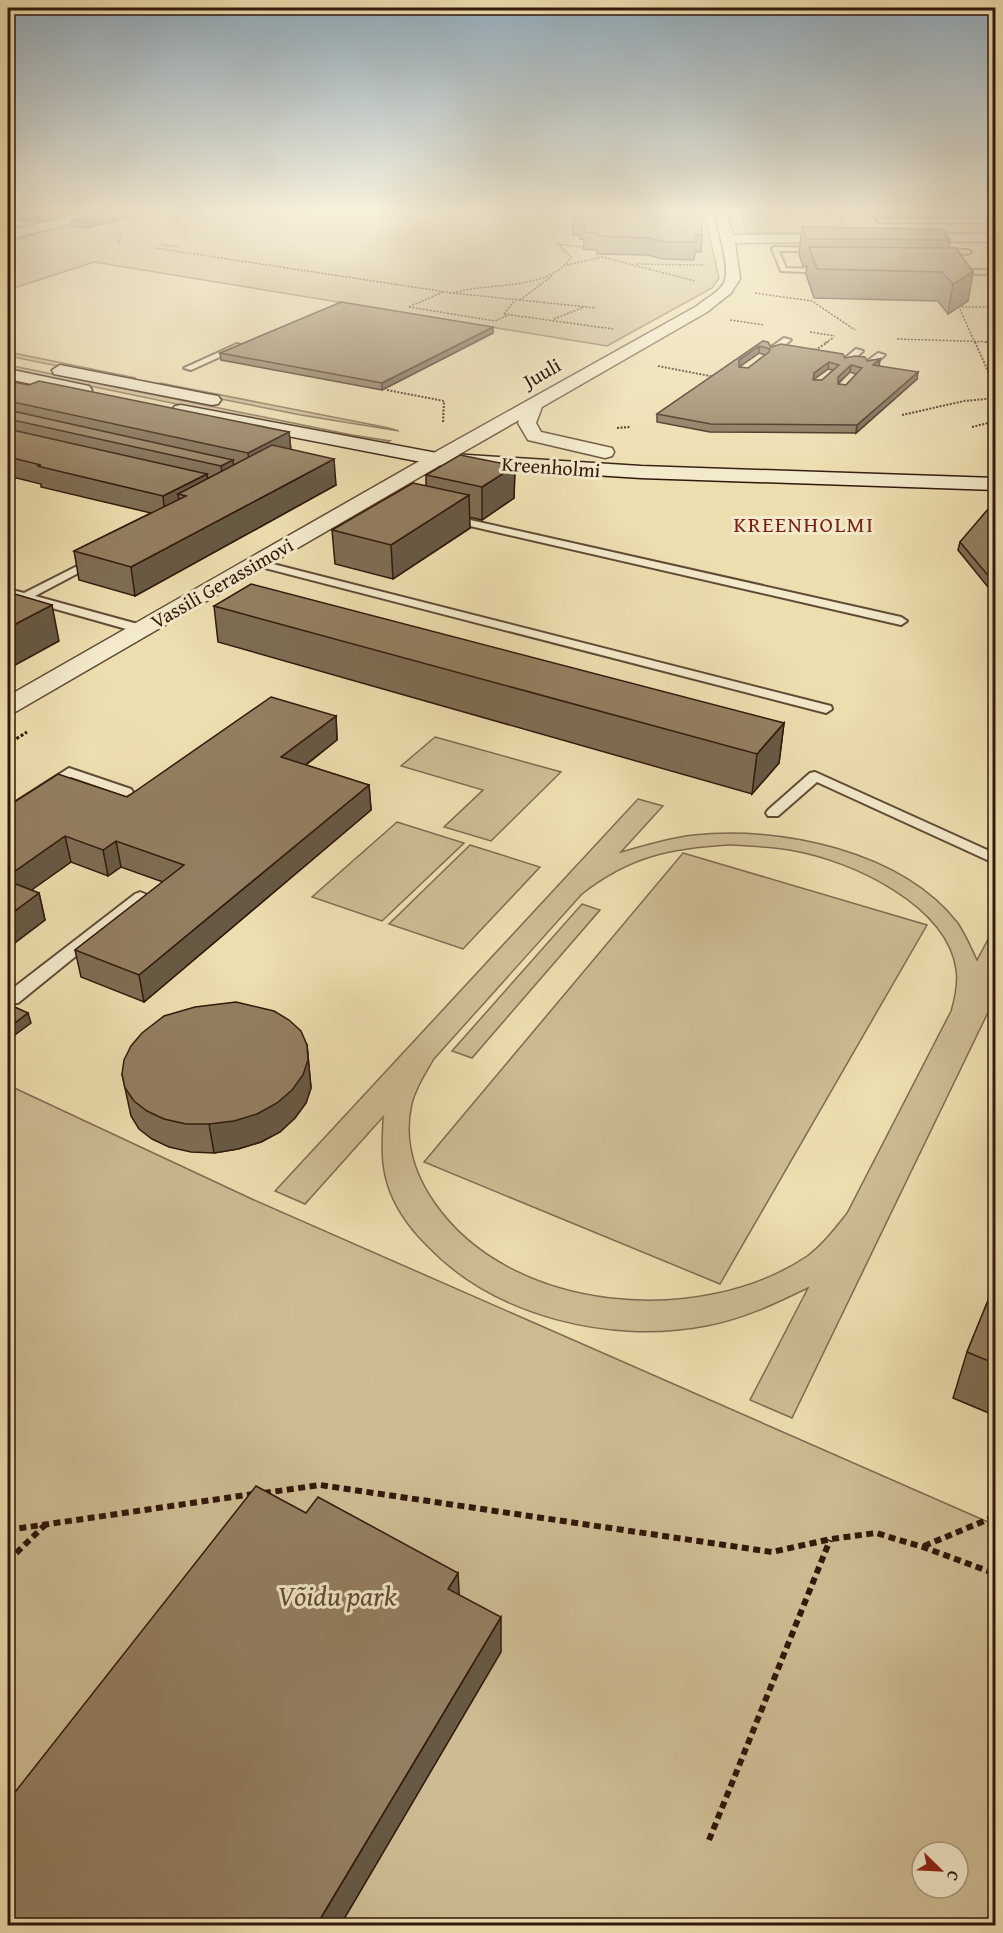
<svg xmlns="http://www.w3.org/2000/svg" width="1003" height="1933" viewBox="0 0 1003 1933" font-family="'Gentium Book Plus',serif">
	<rect width="100%" height="100%" fill="#eddeaf"/>
	<filter id="stains"><feTurbulence type="fractalNoise" baseFrequency=".00333" numOctaves="4"/><feColorMatrix values="0 0 0 0 .2 0 0 0 0 .09 0 0 0 0 .02 0 0 0 .5 -.17"/></filter>
	<radialGradient id="worn" r=".72"><stop offset=".6" stop-color="#630" stop-opacity="0"/><stop offset="1" stop-color="#630" stop-opacity=".3"/></radialGradient>
	<g fill="#cdbc93" stroke="#806a50" stroke-width="1.5" fill-rule="evenodd">
		<polygon points="140,209 703,209 719,278 712,288 607,346 94,262 8,290 8,242 70,224"/>
		<polygon points="739,209 836,209 850,234 746,232"/>
		<polygon points="8,352 136,378 127,380 8,356"/>
		<polygon points="8,365 352,435 390,441 383,445 345,439 8,369"/>
		<polygon points="160,383 389,428 399,431 301,415 160,387"/>
		<polygon points="435,737 561,772 491,841 444,827 483,790 401,766"/>
		<path d="M638 799 663 806 621 852C645 845 668 838 693 835 780 825 902 851 958 923 966 935 971 947 977 960L995 926V998L792 1418 750 1400 808 1288C775 1304 744 1319 707 1326 611 1345 494 1317 426 1245 409 1228 394 1207 387 1184 380 1161 382 1141 383 1117L305 1204 275 1191ZM730 845C751 846 773 847 794 851 851 861 947 905 956 970 958 984 955 997 951 1011L847 1213C835 1228 823 1244 807 1256 700 1328 511 1313 435 1203 414 1173 404 1140 412 1104 416 1087 426 1073 434 1059L582 894C629 857 671 848 730 845Z"/>
		<polygon points="397,822 464,843 382,921 312,897"/>
		<polygon points="470,845 540,867 463,949 389,924"/>
		<polygon points="683,853 927,925 720,1284 424,1162"/>
		<polygon points="582,904 600,910 472,1058 452,1051"/>
		<path d="M8 1085 254 1200 995 1525V1925H8ZM922 1852H958V1888H922Z"/>
	</g>
	<g fill="none" stroke-linecap="round" stroke-linejoin="round">
		<defs>
			<g id="service">
				<polygon points="880,219 996,219 996,223 878,222"/>
				<polygon points="775,247 822,248 820,251 779,251 786,268 827,269 830,271 827,273 781,271 772,249"/>
				<polygon points="936,249 968,250 971,252 968,254 934,252"/>
				<polygon points="952,270 986,270 989,272 986,274 950,273"/>
				<polygon points="784,338 791,340 776,352 770,352 770,348"/>
				<polygon points="237,344 244,346 191,370 184,368"/>
				<polygon points="856,349 863,351 850,363 844,363 844,359"/>
				<polygon points="878,353 885,355 872,366 866,366 866,362"/>
				<polygon points="448,515 901,617 907,621 901,625 444,520 443,518"/>
				<polygon points="97,556 101,557 101,561 35,596 145,626 145,632 137,632 27,601 8,609 8,602 15,598 8,595 8,589 24,593"/>
				<polygon points="257,560 831,706 832,709 826,713 253,565 252,563"/>
				<polygon points="69,768 131,789 133,792 126,796 71,777 13,816 8,817 8,807"/>
				<polygon points="815,772 996,854 996,864 817,782 778,816 768,816 766,813 768,810 810,773"/>
				<polygon points="140,892 145,894 148,897 145,900 18,1003 8,1003 8,992 135,894"/>
			</g>
			<g id="minor">
				<polygon points="102,209 122,209 120,212 8,239 8,231"/>
				<path d="M713 209H725L733 235 846 234 852 238 846 242 735 243 740 279 731 293 707 312 542 407 536 423 541 432 612 448 614 452 612 456 605 458 528 440 518 423 519 420 444 463H430L427 459 430 455 697 306C705 299 722 291 725 280 730 267 717 224 713 209Z"/>
				<polygon points="904,234 996,234 996,242 899,241 898,238 899,235"/>
			</g>
			<polygon id="tertiary" points="437,453 444,455 447,459 444,463 17,711 8,714 8,696 430,455"/>
			<g id="secondary">
				<polygon points="60,365 212,395 218,396 221,400 218,404 212,405 54,374 52,370"/>
				<polygon points="8,369 89,386 92,390 89,394 83,395 8,379"/>
				<polygon points="181,405 437,453 641,466 996,478 996,490 641,478 437,465 175,414 172,410 175,406"/>
			</g>
		</defs>
		<use href="#service" stroke="#614a35" stroke-width="4"/>
		<use href="#minor" stroke="#614a35" stroke-width="3"/>
		<use href="#tertiary" stroke="#614a35" stroke-width="3"/>
		<use href="#secondary" stroke="#32180c" stroke-width="3"/>
		<g stroke="#32180c" stroke-width="1.5" stroke-dasharray="2 1.5" stroke-linecap="butt">
			<polyline points="120,244 118,241 122,234"/>
			<polyline points="555,244 584,247"/>
			<polyline points="163,245 178,247"/>
			<polyline points="155,248 453,293 596,308"/>
			<polyline points="637,264 704,265"/>
			<polyline points="567,265 602,257 695,281"/>
			<path d="M453 293C488 282 551 291 571 257L559 246 561 245"/>
			<polyline points="755,293 812,301 855,330"/>
			<polyline points="520,300 552,276"/>
			<polyline points="409,307 495,321 508,315"/>
			<polyline points="409,307 443,292"/>
			<polyline points="504,314 613,329"/>
			<polyline points="504,314 515,300"/>
			<polyline points="554,319 584,307"/>
			<polyline points="730,320 764,325"/>
			<polyline points="810,332 835,336"/>
			<polyline points="897,339 996,342"/>
			<polyline points="825,343 833,338"/>
			<polyline points="975,343 959,307 996,307"/>
		</g>
		<g stroke="#32180c" stroke-width="2" stroke-dasharray="2 1.5" stroke-linecap="butt">
			<polyline points="975,342 996,389"/>
			<polyline points="985,342 996,342"/>
			<polyline points="812,352 828,342"/>
			<polyline points="658,366 715,377"/>
			<polyline points="387,390 444,401 443,423"/>
			<polyline points="902,415 964,401 996,398"/>
			<polyline points="972,427 996,421"/>
			<polyline points="617,428 631,427"/>
		</g>
		<polyline stroke="#32180c" stroke-width="3" stroke-dasharray="3 2" stroke-linecap="butt" points="8,744 27,732"/>
		<g stroke="#32180c" stroke-width="6" stroke-dasharray="7 4.5" stroke-linecap="butt">
			<polyline points="264,1493 320,1485 772,1552 831,1539 876,1533 923,1547 996,1574"/>
			<polyline points="8,1530 253,1494"/>
			<polyline points="924,1546 996,1516"/>
			<polyline points="8,1561 46,1524"/>
			<polyline points="709,1840 830,1540"/>
		</g>
		<use href="#service" fill="#f3eacb" fill-rule="evenodd"/>
		<use href="#minor" fill="#f3eacb" fill-rule="evenodd"/>
		<use href="#tertiary" fill="#f3eacb" fill-rule="evenodd"/>
		<use href="#secondary" fill="#f3eacb" fill-rule="evenodd"/>
	</g>
	<g fill="#7e6d53" stroke="#32180c" stroke-width="1.5" fill-rule="evenodd">
		<polygon points="8,209 93,209 38,222 8,218"/>
		<polygon points="120,209 157,209 87,228 72,226 71,221"/>
		<polygon points="576,209 702,235 701,252 695,252 694,260 663,259 648,255 597,254 597,250 583,249 584,239 580,239 580,235 573,235 573,218"/>
		<polygon points="866,209 996,209 996,217 880,217 876,221"/>
		<polygon points="802,227 950,240 949,248 968,301 948,314 938,301 814,298 806,274 807,266 803,266 799,254"/>
		<polygon points="493,333 382,390 221,360 220,353"/>
		<path d="M763 341 771 347 867 361 880 359 879 366 917 379 856 433 710 432 657 422V414ZM759 353 765 355 748 368 739 367ZM828 369 833 370 822 380H813ZM850 372 856 374 846 385 838 384Z"/>
		<polygon points="8,381 289,432 291,450 336,485 135,596 79,580 74,551 151,513 41,487 41,484 8,476"/>
		<polygon points="515,466 514,498 482,520 469,517 470,528 393,579 335,564 332,530 426,486 426,475"/>
		<polygon points="996,502 996,597 958,550 960,542"/>
		<polygon points="214,606 784,723 779,763 752,794 218,642"/>
		<polygon points="336,716 337,740 306,765 369,785 371,810 144,1002 81,977 75,950 163,882 121,867 108,876 71,862 31,890 39,893 45,920 8,948 8,806 127,797"/>
		<polygon points="307,1045 311,1088 306,1103 295,1118 280,1132 261,1142 238,1149 214,1153 191,1152 169,1147 152,1139 139,1129 131,1116 122,1074"/>
		<polygon points="996,1281 996,1416 953,1398 967,1352"/>
	</g>
	<g fill="#675944" stroke="#32180c" stroke-width="1.5">
		<polygon points="71,209 93,209 38,222 37,217"/>
		<polygon points="138,209 157,209 87,228 86,223"/>
		<polygon points="878,209 881,209 880,217 876,221"/>
		<polygon points="973,272 968,301 948,314 953,284"/>
		<polygon points="493,327 493,333 382,390 382,383"/>
		<polygon points="759,346 759,353 739,367 739,360"/>
		<polygon points="880,359 879,367 873,365"/>
		<polygon points="829,362 828,369 813,380 814,373"/>
		<polygon points="851,365 850,372 837,384 838,377"/>
		<polygon points="918,372 917,379 856,433 857,425"/>
		<polygon points="289,432 291,452 250,473 248,453"/>
		<polygon points="334,459 336,485 135,596 131,567"/>
		<polygon points="233,460 235,480 224,486 221,466"/>
		<polygon points="515,466 514,498 482,520 482,487"/>
		<polygon points="207,474 210,494 178,494 180,509 165,517 163,496"/>
		<polygon points="469,495 470,528 393,579 391,545"/>
		<polygon points="52,605 59,641 8,669 8,628"/>
		<polygon points="336,716 337,740 283,782 281,757"/>
		<polygon points="784,723 779,763 752,794 757,754"/>
		<polygon points="369,785 371,810 144,1002 139,975"/>
		<polygon points="65,836 71,862 9,906 8,901 8,876"/>
		<polygon points="116,841 121,867 108,876 103,850"/>
		<polygon points="39,893 45,920 8,948 8,916"/>
		<polygon points="28,1013 31,1023 8,1040 8,1028"/>
		<polygon points="307,1045 311,1088 306,1103 295,1118 280,1132 261,1142 238,1149 214,1153 209,1124"/>
		<polygon points="458,1573 460,1608 448,1589"/>
		<polygon points="501,1617 501,1652 340,1926 316,1926"/>
	</g>
	<g fill="#937f61" stroke="#32180c" stroke-width="1.5" fill-rule="evenodd">
		<polygon points="8,209 71,209 37,217 8,213"/>
		<polygon points="120,209 138,209 86,223 71,221"/>
		<polygon points="576,209 702,209 702,235 696,235 696,242 664,242 649,238 597,236 598,233 584,232 587,222 580,222 581,218 573,218"/>
		<polygon points="802,227 943,229 950,240 806,239"/>
		<polygon points="809,247 956,248 973,272 953,284 942,272 817,269"/>
		<polygon points="341,302 493,327 382,383 220,353"/>
		<path d="M763 341 768 342 771 347 781 344 843 354 845 358 855 356 865 357 867 361 880 359 873 365 918 372 857 425 711 424 657 414ZM759 346 770 349 769 352 748 368 739 367V360ZM829 362 839 365 822 380H813L814 373ZM851 365 862 368 846 385 838 384V377Z"/>
		<polygon points="8,381 29,385 39,381 289,432 248,453 8,401"/>
		<polygon points="8,410 233,460 221,466 8,419"/>
		<polygon points="8,429 207,474 163,496 37,466 41,465 8,457"/>
		<polygon points="272,445 334,459 131,567 74,551 186,496 178,494"/>
		<polygon points="460,455 515,466 482,487 426,475"/>
		<polygon points="413,483 469,495 391,545 332,530"/>
		<polygon points="994,502 996,502 996,585 960,542"/>
		<polygon points="251,584 784,723 757,754 214,606"/>
		<polygon points="8,592 52,605 8,628"/>
		<polygon points="271,697 336,716 281,757 369,785 139,975 75,950 184,865 116,841 103,850 65,836 8,876 8,806 58,774 127,797"/>
		<polygon points="8,881 39,893 8,916"/>
		<polygon points="236,1002 274,1011 289,1020 301,1031 307,1045 308,1060 303,1075 292,1090 277,1103 257,1114 234,1121 209,1124 186,1124 164,1119 147,1111 134,1101 125,1088 122,1074 124,1060 131,1046 142,1033 164,1016 195,1007"/>
		<polygon points="8,1004 28,1013 8,1028"/>
		<polygon points="996,1281 996,1364 967,1352"/>
		<polygon points="256,1486 306,1513 318,1497 458,1573 448,1589 501,1617 316,1926 8,1926 8,1801"/>
	</g>
	<linearGradient id="sky" x2="0" y2="1"><stop stop-color="#90aabb"/><stop offset="0.44" stop-color="#f7f0db"/><stop offset="1" stop-color="#f7f0db" stop-opacity="0"/></linearGradient>
	<rect width="1003" height="479" fill="url(#sky)"/>
	<g text-anchor="middle" stroke-width="6" stroke-linejoin="round" paint-order="stroke">
		<g font-size="20" fill="#32180c" stroke="#f3eacb">
			<text transform="translate(542 373) rotate(-30)" y="7">Juuli</text>
			<text transform="translate(551 467) rotate(4)" y="7">Kreenholmi</text>
			<text transform="translate(222 583) rotate(-30)" y="7">Vassili Gerassimovi</text>
		</g>
		<g font-size="22" letter-spacing="1.5" fill="#7a1f14" stroke="#f3eacb">
			<text x="804" y="532">KREENHOLMI</text>
		</g>
		<g font-size="28" font-style="italic" fill="#604934" stroke="#f3eacb">
			<text x="337" y="1606">Võidu park</text>
		</g>
	</g>
	<rect width="1003" height="1933" fill="none" stroke="#eddeaf" stroke-width="30"/>
	<rect x="9" y="9" width="985" height="1915" fill="none" stroke="#32180c" stroke-width="3"/>
	<rect x="15" y="15" width="973" height="1903" fill="none" stroke="#32180c" stroke-width="1.5"/>
	<g transform="translate(940 1870) rotate(114)"><circle r="28" fill="#f3eacb" stroke="#a6967f" stroke-width="1.5"/>
	<path d="M0-4.5L10 22L0 15L-10 22Z" fill="#8f2418"/>
	<text y="-9" font-size="16" font-weight="bold" text-anchor="middle" fill="#32180c">С</text>
	</g>
	<rect width="100%" height="100%" filter="url(#stains)"/>
	<rect width="100%" height="100%" fill="url(#worn)"/>
</svg>
